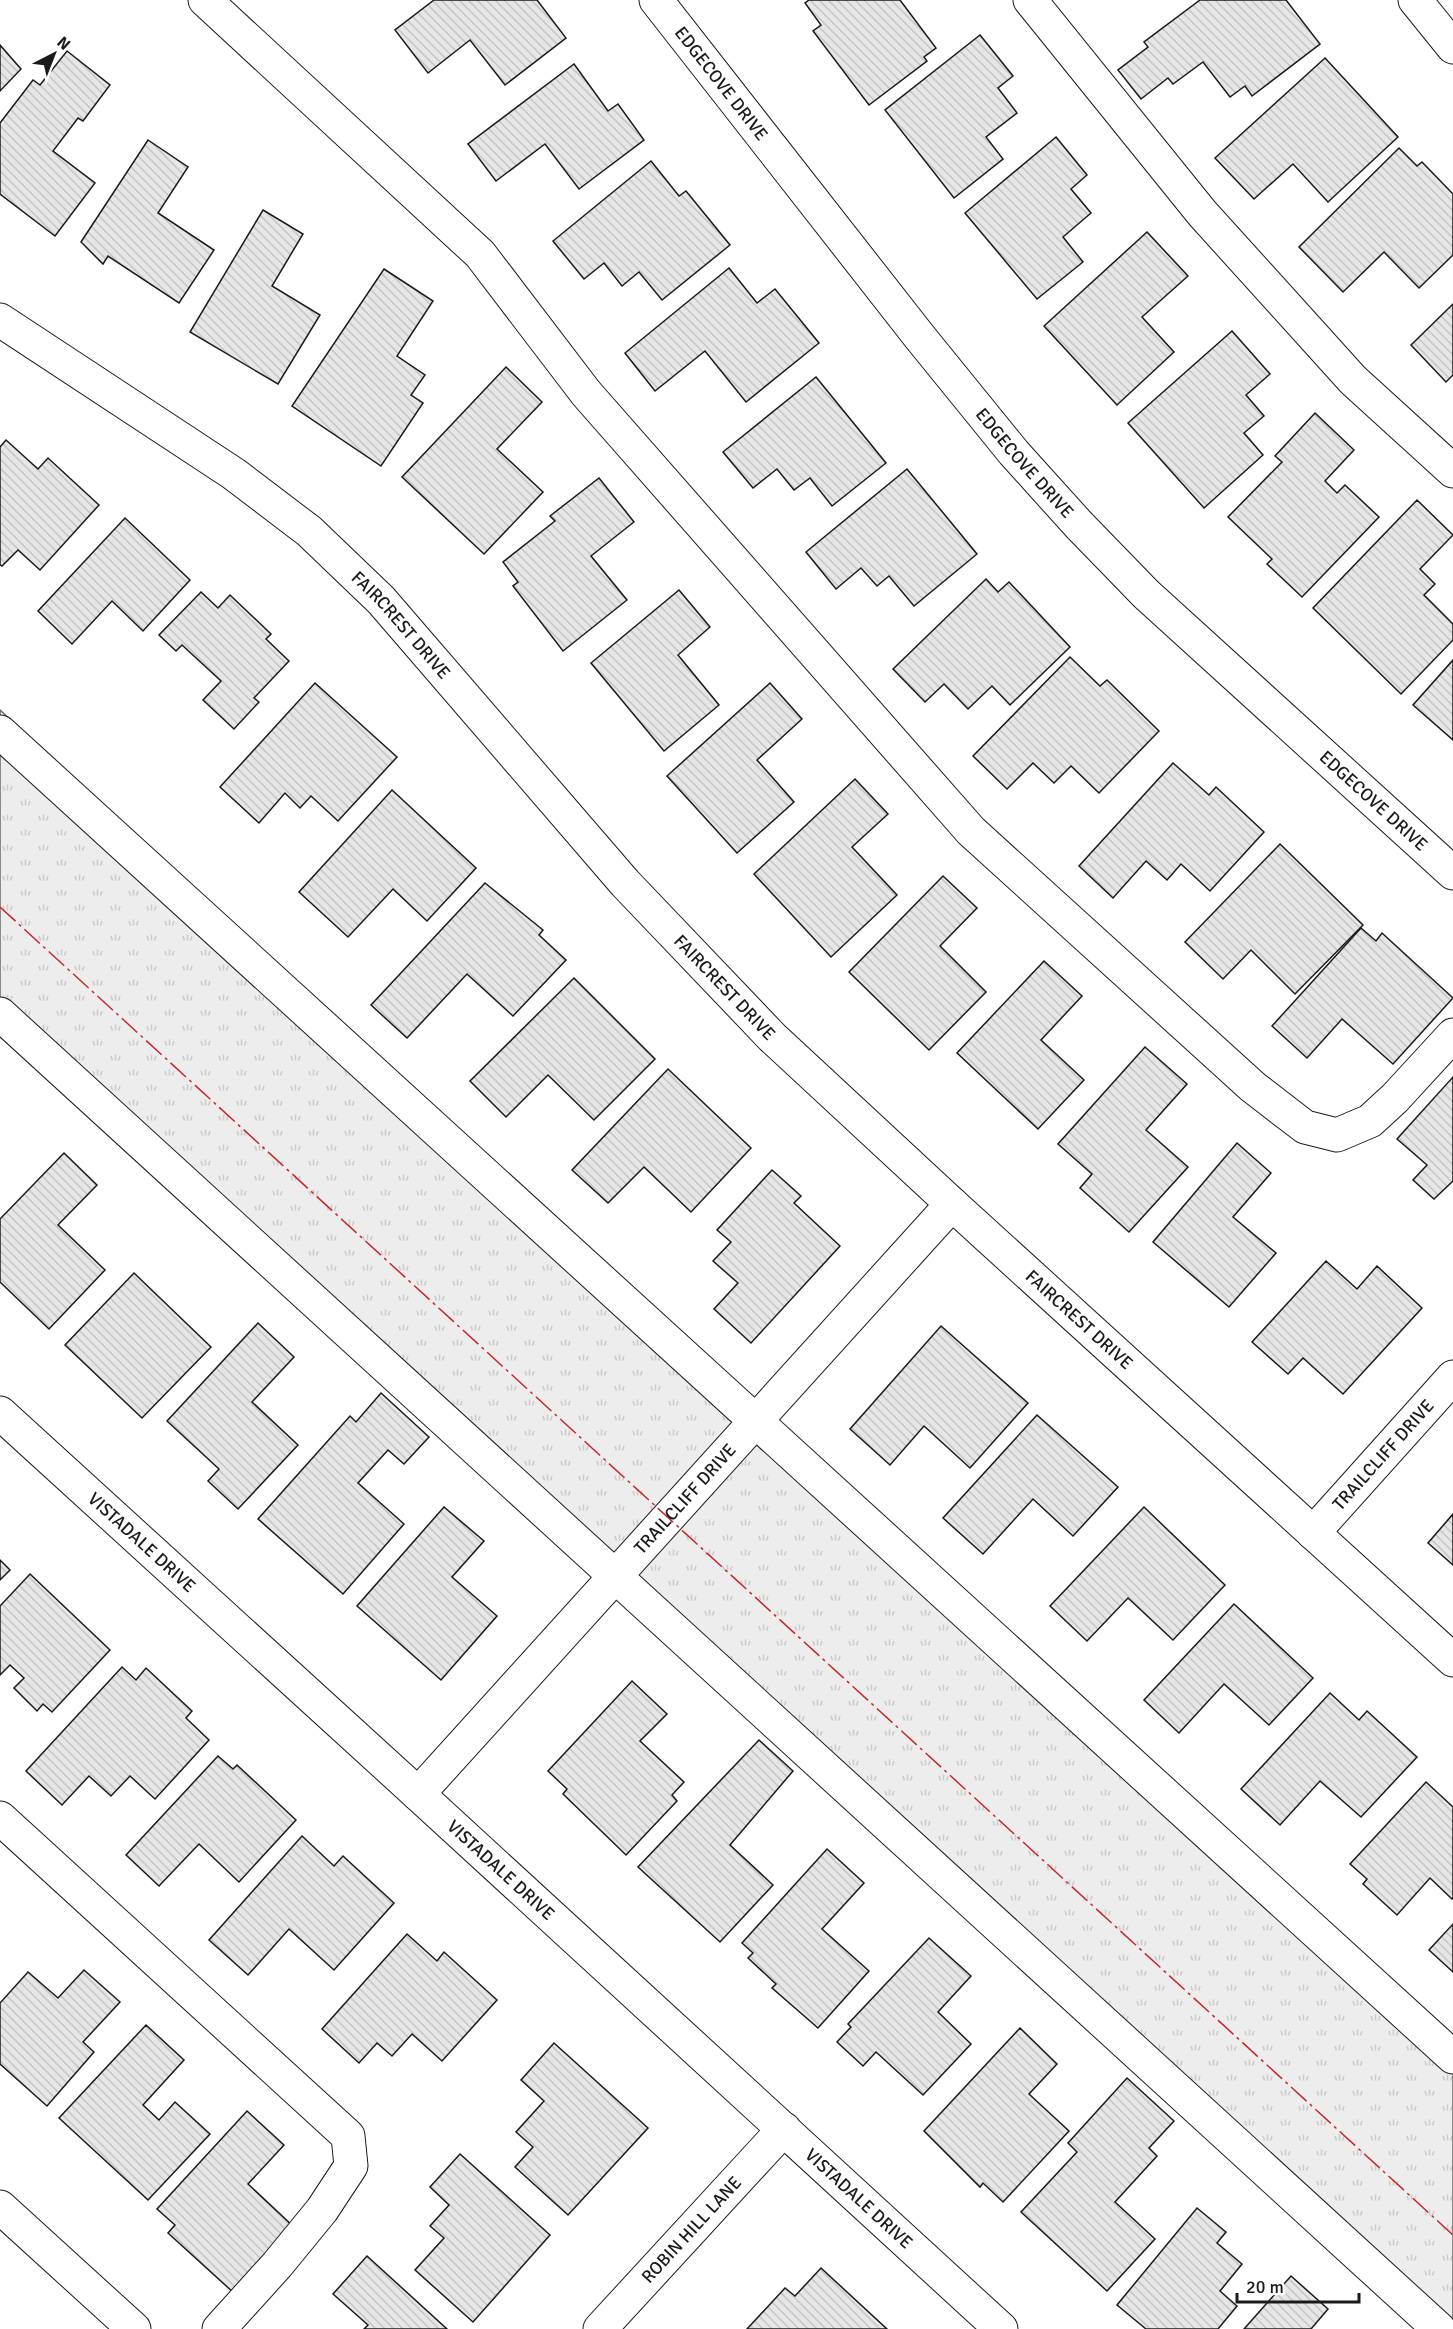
<svg xmlns="http://www.w3.org/2000/svg" width="1453" height="2329" viewBox="0 0 1453 2329" font-family="Signika,sans-serif">
	<defs>
		<pattern id="grass-tufts" width="24" height="20" patternUnits="userSpaceOnUse" patternTransform="scale(1.5)"><rect width="24" height="20" fill="#ededed"/><path d="M3 7l-1-3M5 7V3M7 7l1-3M15 17l-1-3M17 17v-4M19 17l1-3" fill="none" stroke="#cbcbcb"/></pattern>
		<pattern id="building-back-hatch" width="6" height="6" patternUnits="userSpaceOnUse" patternTransform="scale(1.5)"><rect width="6" height="6" fill="#e6e6e6"/><path d="M-1 5l2 2M0 0l6 6M5-1l2 2" fill="none" stroke="#c5c5c5"/></pattern>
	</defs>
	<rect width="100%" height="100%" fill="#fff"/>
	<polygon fill="url(#grass-tufts)" stroke="#6a6a6a" stroke-width="1.5" points="0,710 1453,2047 1453,2329 0,1014"/>
	<g fill="url(#building-back-hatch)" stroke="#1a1a1a" stroke-width="1.5">
		<polygon points="434,0 537,0 566,38 505,85 470,40 428,73 395,30"/>
		<polygon points="809,0 900,0 936,48 924,57 927,61 869,105 813,31 821,25 805,3"/>
		<polygon points="1200,0 1286,0 1320,44 1252,96 1245,86 1230,97 1203,62 1173,84 1168,78 1141,99 1118,70 1148,47 1144,42"/>
		<polygon points="980,35 1013,76 998,88 1017,113 986,137 1003,159 954,198 885,110"/>
		<polygon points="0,45 21,69 0,91"/>
		<polygon points="67,51 110,85 83,121 78,118 53,151 95,183 55,236 0,194 0,123 33,80 40,85"/>
		<polygon points="1325,58 1398,137 1328,202 1293,164 1254,199 1215,158"/>
		<polygon points="574,64 608,111 618,104 644,140 579,189 545,144 496,181 468,144"/>
		<polygon points="1056,137 1087,175 1071,189 1091,213 1063,237 1083,262 1037,299 965,213"/>
		<polygon points="148,140 188,167 158,213 214,250 179,303 108,256 103,264 81,242"/>
		<polygon points="1399,148 1417,166 1422,162 1453,194 1453,255 1419,288 1384,252 1343,292 1299,247"/>
		<polygon points="651,161 679,196 686,191 730,245 662,300 639,272 622,286 604,263 584,279 553,241"/>
		<polygon points="263,210 303,234 272,286 320,315 278,384 190,332"/>
		<polygon points="1147,232 1188,276 1142,317 1174,352 1117,405 1044,326"/>
		<polygon points="729,268 757,303 775,289 819,343 746,402 705,351 655,391 625,353"/>
		<polygon points="384,269 433,301 397,356 425,375 411,395 423,403 381,466 292,406"/>
		<polygon points="1453,304 1453,375 1446,382 1411,345"/>
		<polygon points="1232,331 1270,374 1246,395 1264,416 1244,433 1263,455 1204,508 1128,423"/>
		<polygon points="506,367 542,402 497,449 543,492 484,554 402,477"/>
		<polygon points="816,377 886,463 832,506 810,478 794,490 777,469 753,488 723,452"/>
		<polygon points="1315,413 1354,450 1325,481 1337,493 1345,485 1379,517 1302,597 1267,564 1272,559 1228,517 1282,462 1275,456"/>
		<polygon points="6,440 38,469 48,458 99,505 40,570 18,550 2,566 0,565 0,447"/>
		<polygon points="907,469 977,554 914,606 889,576 877,586 861,568 836,589 806,552"/>
		<polygon points="599,478 634,522 591,556 627,600 563,651 513,586 518,582 503,562 555,521 550,516"/>
		<polygon points="1417,500 1453,535 1420,569 1435,584 1424,595 1453,624 1453,640 1401,694 1313,608"/>
		<polygon points="125,518 190,580 143,631 112,601 72,644 38,611"/>
		<polygon points="986,579 998,592 1009,582 1070,647 1010,705 992,686 968,709 944,684 925,702 893,669"/>
		<polygon points="679,590 710,627 678,655 719,705 664,751 591,663"/>
		<polygon points="201,592 218,608 230,595 271,634 266,639 289,661 254,698 259,702 234,729 203,700 221,681 182,645 176,651 159,635"/>
		<polygon points="1070,657 1100,686 1107,680 1159,731 1099,793 1071,766 1054,783 1033,763 1007,789 973,756"/>
		<polygon points="1453,660 1453,740 1413,705"/>
		<polygon points="315,683 397,757 338,821 311,796 300,808 285,793 259,823 220,787"/>
		<polygon points="770,683 802,719 757,760 794,802 737,853 667,776"/>
		<polygon points="1173,763 1209,795 1216,787 1264,832 1210,891 1181,864 1167,880 1146,861 1113,898 1079,866"/>
		<polygon points="855,779 888,814 852,847 897,895 831,957 754,874"/>
		<polygon points="392,790 476,868 427,921 393,889 348,937 299,892"/>
		<polygon points="1280,844 1363,925 1295,994 1251,950 1223,979 1185,942"/>
		<polygon points="943,876 977,908 940,946 986,992 929,1050 849,972"/>
		<polygon points="485,883 543,930 539,935 566,960 513,1016 467,974 407,1038 371,1005"/>
		<polygon points="1361,928 1376,941 1382,933 1453,998 1393,1064 1342,1019 1307,1058 1272,1026"/>
		<polygon points="1044,961 1082,996 1041,1040 1084,1080 1038,1129 957,1053"/>
		<polygon points="574,978 655,1059 594,1120 548,1075 506,1117 470,1081"/>
		<polygon points="1145,1047 1187,1084 1146,1130 1188,1167 1129,1232 1080,1188 1092,1174 1058,1144"/>
		<polygon points="668,1069 751,1148 691,1212 644,1167 608,1203 572,1170"/>
		<polygon points="1453,1077 1453,1181 1434,1199 1413,1180 1427,1165 1397,1139"/>
		<polygon points="1237,1143 1271,1173 1233,1217 1276,1253 1229,1307 1153,1242"/>
		<polygon points="64,1153 97,1185 58,1225 105,1270 49,1329 0,1282 0,1219"/>
		<polygon points="772,1170 801,1196 794,1203 840,1246 751,1343 714,1309 738,1283 713,1261 731,1242 717,1230"/>
		<polygon points="1326,1261 1357,1289 1377,1266 1422,1308 1343,1394 1303,1358 1288,1374 1252,1342"/>
		<polygon points="134,1273 211,1347 142,1418 65,1345"/>
		<polygon points="258,1323 294,1357 252,1402 298,1445 238,1509 208,1481 219,1469 167,1421"/>
		<polygon points="941,1326 1028,1403 970,1468 924,1426 890,1465 850,1429"/>
		<polygon points="381,1393 429,1437 404,1464 388,1450 358,1483 404,1524 343,1594 258,1519 350,1416 356,1422"/>
		<polygon points="1037,1415 1118,1487 1073,1536 1033,1499 983,1554 943,1518"/>
		<polygon points="444,1507 484,1541 452,1577 497,1616 441,1680 357,1606"/>
		<polygon points="1144,1507 1225,1585 1173,1640 1128,1598 1087,1641 1050,1606"/>
		<polygon points="1453,1514 1453,1565 1428,1543"/>
		<polygon points="0,1560 10,1570 0,1580"/>
		<polygon points="30,1574 110,1650 52,1712 43,1704 37,1711 14,1688 24,1678 10,1665 0,1675 0,1606"/>
		<polygon points="1234,1604 1313,1678 1269,1725 1224,1684 1179,1733 1144,1700"/>
		<polygon points="122,1667 136,1680 146,1668 192,1711 186,1718 209,1740 155,1799 130,1776 111,1796 89,1776 62,1805 26,1771"/>
		<polygon points="632,1681 667,1714 640,1741 684,1782 672,1795 677,1801 626,1855 563,1794 567,1789 548,1771"/>
		<polygon points="1330,1693 1359,1720 1367,1711 1417,1757 1361,1817 1320,1781 1280,1825 1241,1789"/>
		<polygon points="759,1740 793,1771 730,1845 773,1885 720,1942 638,1867"/>
		<polygon points="218,1756 233,1769 237,1765 296,1820 239,1882 199,1844 159,1886 126,1855"/>
		<polygon points="1426,1782 1453,1807 1453,1897 1452,1899 1430,1878 1397,1915 1363,1884 1367,1879 1350,1864"/>
		<polygon points="302,1836 334,1866 343,1856 394,1903 334,1970 289,1929 248,1975 209,1940"/>
		<polygon points="827,1849 864,1883 822,1929 869,1971 818,2028 772,1988 776,1984 748,1958 753,1953 742,1943"/>
		<polygon points="1453,1924 1453,1972 1429,1950"/>
		<polygon points="407,1934 437,1961 444,1952 497,2000 442,2061 412,2034 392,2056 377,2043 359,2063 322,2029"/>
		<polygon points="929,1938 971,1976 938,2012 971,2044 923,2095 876,2052 863,2066 837,2042 851,2027 848,2024"/>
		<polygon points="84,1970 120,2002 83,2042 94,2052 47,2106 0,2064 0,2003 28,1972 58,1998"/>
		<polygon points="146,2025 184,2060 143,2105 159,2120 175,2102 210,2134 148,2200 59,2118"/>
		<polygon points="1020,2028 1057,2064 1029,2094 1069,2131 1003,2202 983,2183 980,2187 924,2131"/>
		<polygon points="554,2043 648,2128 568,2215 515,2167 533,2147 516,2132 544,2101 521,2080"/>
		<polygon points="1127,2078 1174,2121 1149,2148 1157,2156 1115,2202 1155,2239 1107,2291 1021,2212 1077,2152 1068,2143"/>
		<polygon points="247,2111 284,2145 248,2184 295,2228 235,2294 168,2233 175,2225 157,2209"/>
		<polygon points="460,2154 550,2235 473,2322 415,2270 444,2238 430,2226 449,2205 430,2187"/>
		<polygon points="1197,2208 1226,2232 1217,2243 1242,2264 1220,2291 1237,2306 1218,2329 1146,2329 1117,2305"/>
		<polygon points="367,2256 447,2329 364,2329 368,2325 333,2294"/>
		<polygon points="821,2268 887,2329 747,2329 785,2288 795,2296"/>
		<polygon points="1291,2276 1328,2309 1311,2329 1244,2329"/>
	</g>
	<g fill="none" stroke-linecap="round" stroke-linejoin="round">
		<defs>
			<g id="minor">
				<polyline points="205,0 480,254 586,393 971,831 1253,1087 1305,1127 1337,1135 1370,1121 1395,1098 1453,1035"/>
				<path id="s1" d="M656 0 919 336 1014 453 1079 525 1146 594 1453 873"/>
				<polyline points="1030,0 1202,213 1353,380 1453,471"/>
				<polyline points="1415,0 1453,47"/>
				<path id="s2" d="M0 320 234 474 309 531 381 600 625 883 772 1037 952 1204 1453 1660"/>
				<polyline points="0,732 1453,2057"/>
				<polyline points="0,1014 1439,2329"/>
				<path id="s3" d="M0 1413 418 1794 1001 2329"/>
				<path id="s4" d="M1313 1533 1453 1377"/>
				<path id="s5" d="M418 1794 952 1204"/>
				<polyline points="0,1818 348,2136 351,2166 322,2210 277,2265 219,2329"/>
				<polyline points="0,2207 134,2329"/>
				<path id="s6" d="M600 2329 784 2129"/>
			</g>
		</defs>
		<use href="#minor" stroke="#1a1a1a" stroke-width="35"/>
		<use href="#minor" stroke="#fff" stroke-width="33"/>
		<polyline stroke="#c62828" stroke-width="1.5" stroke-dasharray="21 4.5 3 4.5" stroke-linecap="butt" points="0,907 1453,2235"/>
	</g>
	<g text-anchor="middle" stroke-width="4.5" stroke-linejoin="round" paint-order="stroke">
		<g font-size="18" fill="#1a1a1a" stroke="#fff">
			<text dy="6" stroke="none"><textPath href="#s1" startOffset="106">EDGECOVE DRIVE</textPath></text>
			<text dy="6" stroke="none"><textPath href="#s1" startOffset="592">EDGECOVE DRIVE</textPath></text>
			<text dy="6" stroke="none"><textPath href="#s2" startOffset="506">FAIRCREST DRIVE</textPath></text>
			<text dy="6" stroke="none"><textPath href="#s1" startOffset="1078">EDGECOVE DRIVE</textPath></text>
			<text dy="6" stroke="none"><textPath href="#s2" startOffset="992">FAIRCREST DRIVE</textPath></text>
			<text dy="6" stroke="none"><textPath href="#s2" startOffset="1478">FAIRCREST DRIVE</textPath></text>
			<text dy="6" stroke="none"><textPath href="#s4" startOffset="105">TRAILCLIFF DRIVE</textPath></text>
			<text dy="6" stroke="none"><textPath href="#s5" startOffset="398">TRAILCLIFF DRIVE</textPath></text>
			<text dy="6" stroke="none"><textPath href="#s3" startOffset="192">VISTADALE DRIVE</textPath></text>
			<text dy="6" stroke="none"><textPath href="#s3" startOffset="678">VISTADALE DRIVE</textPath></text>
			<text dy="6" stroke="none"><textPath href="#s3" startOffset="1164">VISTADALE DRIVE</textPath></text>
			<text dy="6" stroke="none"><textPath href="#s6" startOffset="135">ROBIN HILL LANE</textPath></text>
		</g>
	</g>
	<g transform="translate(54 54) rotate(42)" stroke="#ffffff" stroke-width="4.5" paint-order="stroke">
	<path d="M0-4.5L10 22L0 15L-10 22Z" fill="#1a1a1a"/>
	<text y="-9" font-size="16" font-weight="bold" text-anchor="middle" fill="#1a1a1a">N</text>
	</g>
	<path d="M1237 2293v9h122v-9" fill="none" stroke="#1a1a1a" stroke-width="3"/>
	<text x="1246" y="2293" font-size="18" fill="#1a1a1a" stroke="#ffffff" stroke-width="4.5" paint-order="stroke">20 m</text>
</svg>
